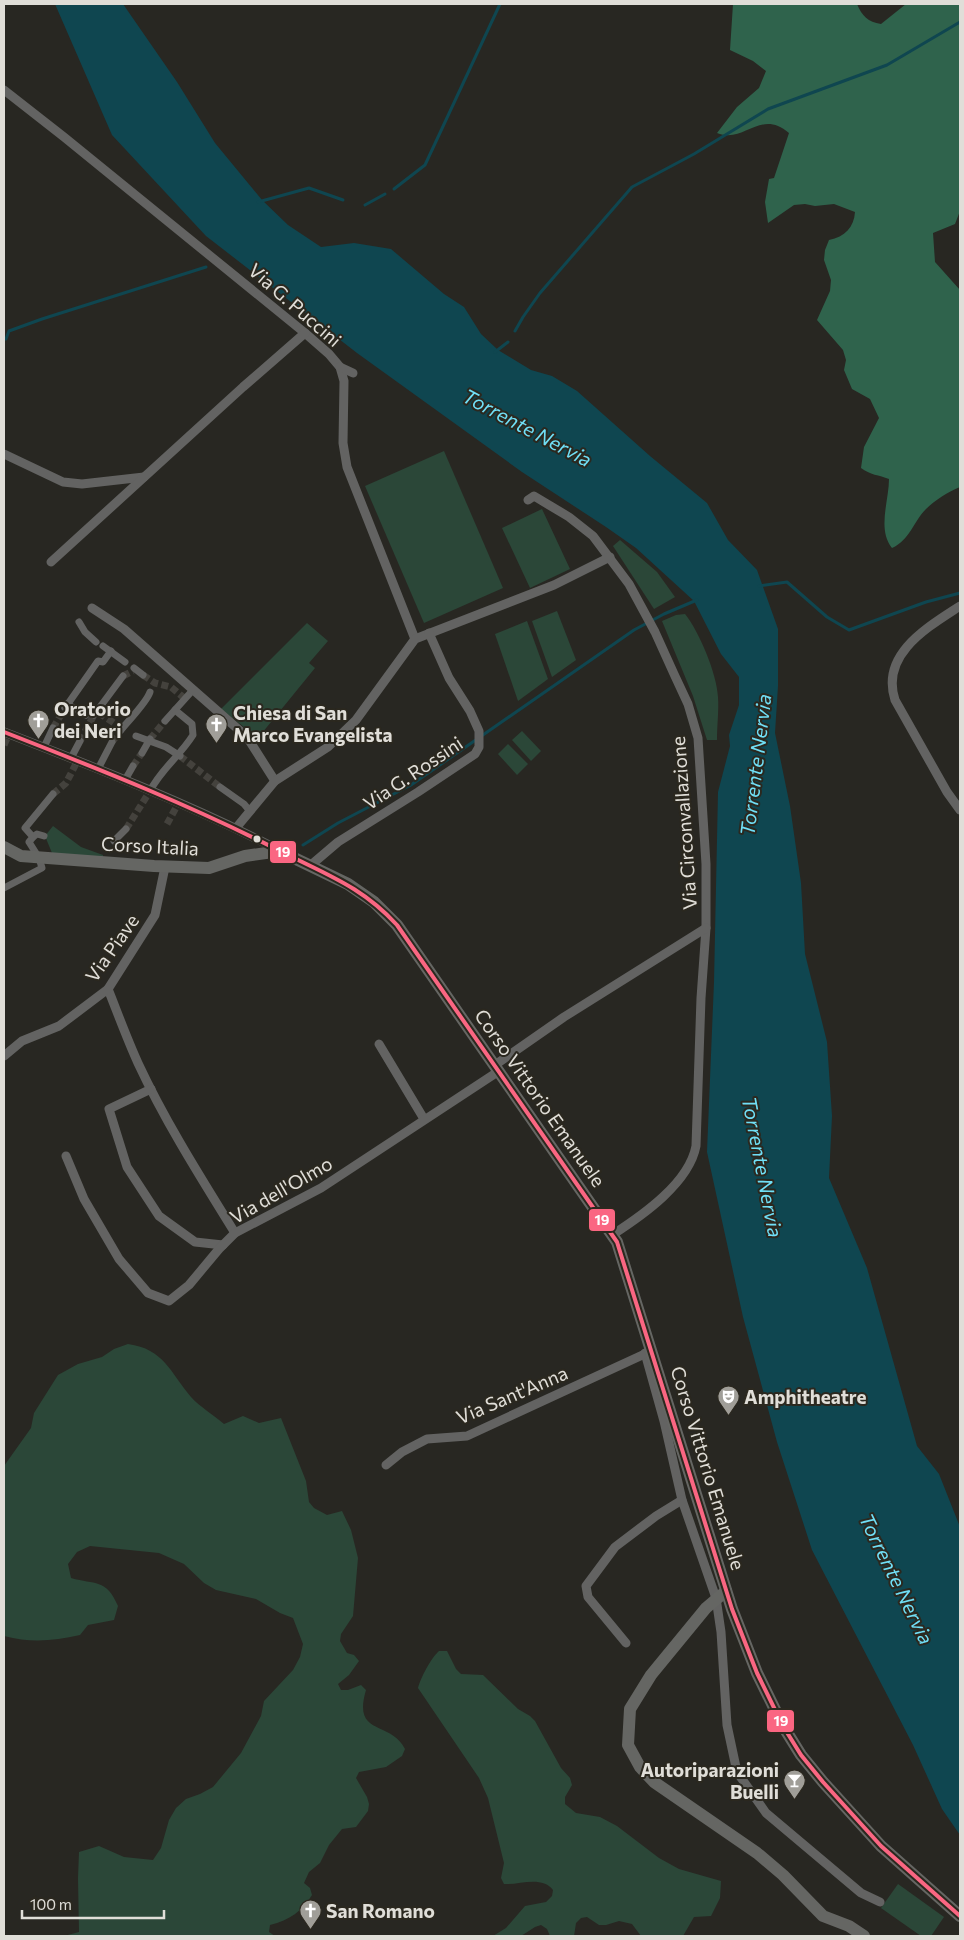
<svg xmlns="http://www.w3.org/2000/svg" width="964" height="1940" viewBox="0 0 964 1940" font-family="Commissioner,sans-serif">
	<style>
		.green { fill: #2b4738 }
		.forest { fill: #2f634c }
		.water { fill: #0f4650 }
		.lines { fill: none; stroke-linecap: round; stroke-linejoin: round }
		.stream { stroke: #0f4650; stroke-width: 3 }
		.pedestrian-tunnel { stroke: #44423d; stroke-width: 7; stroke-dasharray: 7 3.5; stroke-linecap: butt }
		.pedestrian { stroke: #636362; stroke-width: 7 }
		.minor { stroke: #636362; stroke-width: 9 }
		.secondary { stroke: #656663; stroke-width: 12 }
		.bus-1-casing { stroke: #2b281f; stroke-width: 8 }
		.bus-1 { stroke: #fa6682; stroke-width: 4 }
		.bus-dot { fill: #e0ded8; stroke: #2b281f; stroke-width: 2 }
		.labels { text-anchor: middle; stroke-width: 4; stroke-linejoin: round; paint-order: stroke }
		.street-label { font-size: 19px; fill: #e0ded8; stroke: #2b281f }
		.poi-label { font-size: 19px; font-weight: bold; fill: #e0ded8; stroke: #2b281f; text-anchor: start }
		.water-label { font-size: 20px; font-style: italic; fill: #70dff6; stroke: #2b281f }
		.line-badge { stroke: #2b281f; stroke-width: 2 }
		.badge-label { font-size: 14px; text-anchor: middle; font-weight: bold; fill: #fff }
	</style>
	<rect width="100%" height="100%" fill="#282722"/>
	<!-- green -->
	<g class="green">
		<path d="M444,451L503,588L424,623L365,486Z"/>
		<path d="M542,509L570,569L530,588L502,528Z"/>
		<path d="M620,540L657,572L675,597L654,609L613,546Z"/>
		<path d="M557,611L576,660L552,677L532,621Z"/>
		<path d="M685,614C699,631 717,674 718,697C719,711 717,725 717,740H707L693,696L662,621L676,615Z"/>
		<path d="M527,621L548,679L518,701L495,634Z"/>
		<path d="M307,623L328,641L309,663L315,668L258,738L221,709Z"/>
		<path d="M522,731L541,751L531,761L512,740Z"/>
		<path d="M508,744L528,764L517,775L498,754Z"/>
		<path d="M53,826L81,847L103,855V858L52,853L45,836Z"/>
		<path d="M128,1344C164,1349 170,1372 191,1397C200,1407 214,1415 224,1424L243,1416L259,1423L281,1418L306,1481L309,1502L314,1508L327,1515L342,1511L351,1530L358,1558L353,1616L341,1634L340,1641L347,1653L354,1655L359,1661L349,1675L338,1684L341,1690H348L361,1685L366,1690C352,1737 391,1720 405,1749L402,1756L386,1767L359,1772L356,1778L367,1797L369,1804L368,1811L356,1827L342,1829L329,1845L320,1863L309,1872L304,1883L310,1888L312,1895C302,1911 290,1920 270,1925L269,1932L275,1936H64L79,1932L78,1878L79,1852L99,1846L124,1857L153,1860L161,1848L169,1820L176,1808L186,1799L200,1794L213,1787L241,1753L261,1716L264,1701L293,1670L300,1657L303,1644L293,1618L280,1613L256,1599L216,1590L204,1583L184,1564L159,1553L90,1546L77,1552L68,1564L71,1578C95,1585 106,1578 118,1606L114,1620L88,1625L80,1635C53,1641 31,1643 4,1636V1466L31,1428L34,1413L58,1375L78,1364L102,1357L114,1349Z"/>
		<path d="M439,1651H447L456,1669L461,1674L483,1675L518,1709L530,1716L535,1721L561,1768L570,1778L572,1785L565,1797V1804L576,1813L600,1817L617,1826L659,1858L679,1869L721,1881L720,1898L711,1916L694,1917L683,1936H641L632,1924L619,1921L606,1925H599L587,1917L581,1918L576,1923L574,1936H550L547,1929L541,1925L535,1927L521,1936H493L506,1928L525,1906L546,1902L552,1896L553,1890C542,1875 519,1885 504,1884L501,1878L504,1863L488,1798L479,1778L418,1688C421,1677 431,1658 439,1651Z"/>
		<path d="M898,1884L944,1917L931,1936H921L881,1908Z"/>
	</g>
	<!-- forest -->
	<path class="forest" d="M733,4H857C862,16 868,22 881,24L906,4H960V211L955,224L933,233L935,262L960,290V487C948,492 935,500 926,509C913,522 910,540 892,548C877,529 889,501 889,479C879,475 870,475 861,468L864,447L879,418L870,399L852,389L844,370L846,360L843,350L817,320L830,291L831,280L824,260L825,250L829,240C845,237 854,227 855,212L834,204L815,206L805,204L794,205L768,223L765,202L769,179L774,178L789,133C760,108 745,144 717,133L737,107L759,88L766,71L753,61L730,50Z"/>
	<!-- water -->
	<path class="water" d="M55,4H123L177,82L215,143L262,200L288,225L321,247L354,243L391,249L444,294L464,307L481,334L498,350L531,370L552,376L577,391L650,456L707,503L728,540L757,570L778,629V686L775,733L790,806L801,883L805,954L827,1042L832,1116L829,1178L867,1268L917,1446L939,1474L960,1527V1835L942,1809L913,1745L812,1550L777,1442L743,1317L707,1152L714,982L718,792L730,746L729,735L739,705V677L721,654L694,601L636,548L606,527L522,472L357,353L206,236L112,135Z"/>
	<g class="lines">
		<!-- stream -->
		<g class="stream">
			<path d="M394,189L425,165L500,4"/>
			<path d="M258,202L309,188L343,200"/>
			<path d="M365,205L385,194"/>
			<path d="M515,331L523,317L540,293L632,187L694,154L768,109L887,65L960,22"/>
			<path d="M4,339H6L9,331L42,319L206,267"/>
			<path d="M495,352L508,342"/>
			<path d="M759,586L787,582L827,617L849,630L926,602L960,593"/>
			<path d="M303,845L338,823L411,785L634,630L664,614L697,600"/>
		</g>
		<!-- pedestrian-tunnel -->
		<g class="pedestrian-tunnel">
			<path d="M143,675L155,683L171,687L183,697"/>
			<path d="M123,676L133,671"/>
			<path d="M99,713L120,727"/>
			<path d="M53,728L65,708"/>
			<path d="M150,739L165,721"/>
			<path d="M80,741L94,715"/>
			<path d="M112,742L121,730"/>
			<path d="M4,745L8,736"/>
			<path d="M180,756L220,787"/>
			<path d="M133,766L142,753"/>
			<path d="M53,794L66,783L78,760"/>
			<path d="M167,824L178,804"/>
			<path d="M126,829L150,791"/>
		</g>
		<!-- pedestrian -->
		<g class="pedestrian">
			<path d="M79,622L85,632L96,642"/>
			<path d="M103,646L125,662"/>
			<path d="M134,668L143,675"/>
			<path d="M67,704L86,715"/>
			<path d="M65,708L98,661L103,662L111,651"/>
			<path d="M94,715L123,676"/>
			<path d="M165,721L192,691"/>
			<path d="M121,730C129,720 147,702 150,692"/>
			<path d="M136,736L166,747L180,756"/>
			<path d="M44,747L53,728"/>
			<path d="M142,753L150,739"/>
			<path d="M71,758L80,741"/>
			<path d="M98,769L112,742"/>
			<path d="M125,780L133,766"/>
			<path d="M220,787L244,804L249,810"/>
			<path d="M150,791C161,769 180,756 193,735L192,724L175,710"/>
			<path d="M33,837L37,834L44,836"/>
			<path d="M114,841L126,829"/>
			<path d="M4,888L42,868L39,858L29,842L33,837L25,828L53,794"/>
		</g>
		<!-- minor -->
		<g class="minor">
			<path d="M4,90L64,137L305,333L329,354L340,367L344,381L343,443L347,467L415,639"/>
			<path d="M340,367L353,373"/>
			<path d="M4,454L63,482L82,484L144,477"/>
			<path d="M528,500L534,496L569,517L593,536L629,584L655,632L674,674L688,704L698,738L706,864V928L701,998L696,1146C689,1183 643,1215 612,1235"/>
			<path d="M51,562L243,387L305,333"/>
			<path d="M960,606C928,627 880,654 895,700L947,792L960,810"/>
			<path d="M92,608L124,629L247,737L275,781"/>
			<path d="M4,732C97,768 192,805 281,851"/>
			<path d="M236,828L275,781L328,747L356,720L415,639L554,585L610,557"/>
			<path d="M311,865L338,842L418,792L475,754L479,747V731L470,711L449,678L429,633"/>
			<path d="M108,989C118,1014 127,1039 138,1063C166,1123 201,1178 235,1233"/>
			<path d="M379,1044L424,1119"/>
			<path d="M4,1056L22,1041L59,1026L108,989L155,915L165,867"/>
			<path d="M495,1065L564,1017L706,928"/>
			<path d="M151,1089L109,1109L127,1167L159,1216L195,1242L223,1245"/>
			<path d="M66,1156L84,1199L119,1259L148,1293L169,1301L189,1285L219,1249L235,1233L321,1188L499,1071"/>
			<path d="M645,1353L664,1421L682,1500L716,1598L721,1632L727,1725L737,1772L766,1813L861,1893L880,1902"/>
			<path d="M386,1465L402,1452L427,1439L467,1436L649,1352"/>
			<path d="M626,1643L588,1597L586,1586L615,1547L656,1516L682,1500"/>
		</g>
		<!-- secondary -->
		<g class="secondary">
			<path d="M4,847L21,856L154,866L209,868L245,856L273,852L294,858L348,884L374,902L397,925L617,1242L732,1609L757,1673L783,1726L801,1755L823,1782L881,1846L960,1916"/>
			<path d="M726,1591L706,1608L651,1675L630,1709L628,1745L640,1767L654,1782L757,1853L783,1875L823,1916L849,1926L864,1936"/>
		</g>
		<defs>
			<path id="bus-1" d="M4,732C99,769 195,807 286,854C330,876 363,888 397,925L617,1242L732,1609L757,1673L783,1726L801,1755L823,1782L881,1846L960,1916"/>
		</defs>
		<!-- bus-1 casing -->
		<use href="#bus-1" class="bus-1-casing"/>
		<!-- bus-1 -->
		<use href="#bus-1" class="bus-1"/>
	</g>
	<!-- icons -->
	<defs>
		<symbol id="church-pin" viewBox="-11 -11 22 30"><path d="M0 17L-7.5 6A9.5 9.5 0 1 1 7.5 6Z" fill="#a09e98" stroke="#2b281f"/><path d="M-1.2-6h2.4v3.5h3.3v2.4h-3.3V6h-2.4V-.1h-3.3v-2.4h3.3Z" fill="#fff"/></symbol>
		<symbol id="theatre-pin" viewBox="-11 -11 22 30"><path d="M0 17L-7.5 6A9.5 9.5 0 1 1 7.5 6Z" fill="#a09e98" stroke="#2b281f"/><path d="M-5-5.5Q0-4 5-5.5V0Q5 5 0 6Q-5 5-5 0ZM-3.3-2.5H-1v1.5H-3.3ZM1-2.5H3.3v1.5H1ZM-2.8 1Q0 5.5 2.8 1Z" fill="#fff"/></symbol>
		<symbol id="bar-pin" viewBox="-11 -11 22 30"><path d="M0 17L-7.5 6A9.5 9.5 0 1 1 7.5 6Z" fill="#a09e98" stroke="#2b281f"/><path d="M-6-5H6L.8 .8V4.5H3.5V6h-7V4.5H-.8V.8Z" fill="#fff"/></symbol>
	</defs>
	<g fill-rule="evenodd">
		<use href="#church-pin" x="26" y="708" width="25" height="34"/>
		<use href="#church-pin" x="204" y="712" width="25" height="34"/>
		<use href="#theatre-pin" x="716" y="1384" width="25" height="34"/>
		<use href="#bar-pin" x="782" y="1768" width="25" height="34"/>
		<use href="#church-pin" x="298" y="1898" width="25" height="34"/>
	</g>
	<!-- markers -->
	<circle class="bus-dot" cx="257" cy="839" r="4.5"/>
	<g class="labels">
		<!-- street labels -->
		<g class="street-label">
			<text transform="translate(295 305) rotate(41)" y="7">Via G. Puccini</text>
			<text transform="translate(413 773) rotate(-34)" y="7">Via G. Rossini</text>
			<text transform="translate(684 823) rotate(-94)" y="7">Via Circonvallazione</text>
			<text transform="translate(150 846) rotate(3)" y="7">Corso Italia</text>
			<text transform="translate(112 948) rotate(-55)" y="7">Via Piave</text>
			<text transform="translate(540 1098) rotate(55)" y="7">Corso Vittorio Emanuele</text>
			<text transform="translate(281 1190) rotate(-30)" y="7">Via dell'Olmo</text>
			<text transform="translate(512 1395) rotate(-23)" y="7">Via Sant'Anna</text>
			<text transform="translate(708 1468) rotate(73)" y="7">Corso Vittorio Emanuele</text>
		</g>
		<!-- poi labels -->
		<g class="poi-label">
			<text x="54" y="716">Oratorio<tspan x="54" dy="22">dei Neri</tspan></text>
			<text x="233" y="720">Chiesa di San<tspan x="233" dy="22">Marco Evangelista</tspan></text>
			<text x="744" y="1404">Amphitheatre</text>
			<text x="779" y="1777" text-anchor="end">Autoriparazioni<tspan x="779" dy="22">Buelli</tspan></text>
			<text x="326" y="1918">San Romano</text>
		</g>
		<!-- water labels -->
		<g class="water-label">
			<text transform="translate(527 428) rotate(28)" y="7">Torrente Nervia</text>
			<text transform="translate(756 765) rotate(-83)" y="7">Torrente Nervia</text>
			<text transform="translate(762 1167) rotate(79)" y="7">Torrente Nervia</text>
			<text transform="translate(896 1579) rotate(64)" y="7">Torrente Nervia</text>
		</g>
	</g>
	<g class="line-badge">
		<rect x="269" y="840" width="28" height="24" rx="5" fill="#fa6682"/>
		<rect x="588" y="1208" width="28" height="24" rx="5" fill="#fa6682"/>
		<rect x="766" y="1709" width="29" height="24" rx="5" fill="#fa6682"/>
	</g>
	<g class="badge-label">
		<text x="283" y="857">19</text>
		<text x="602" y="1225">19</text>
		<text x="781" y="1726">19</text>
	</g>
	<!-- border -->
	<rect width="964" height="1940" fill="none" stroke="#e0ded8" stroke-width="10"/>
	<!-- scale -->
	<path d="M22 1910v8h142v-8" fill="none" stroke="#e0ded8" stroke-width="2.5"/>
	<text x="30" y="1910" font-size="15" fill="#e0ded8" stroke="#2b281f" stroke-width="4" paint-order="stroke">100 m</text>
</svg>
